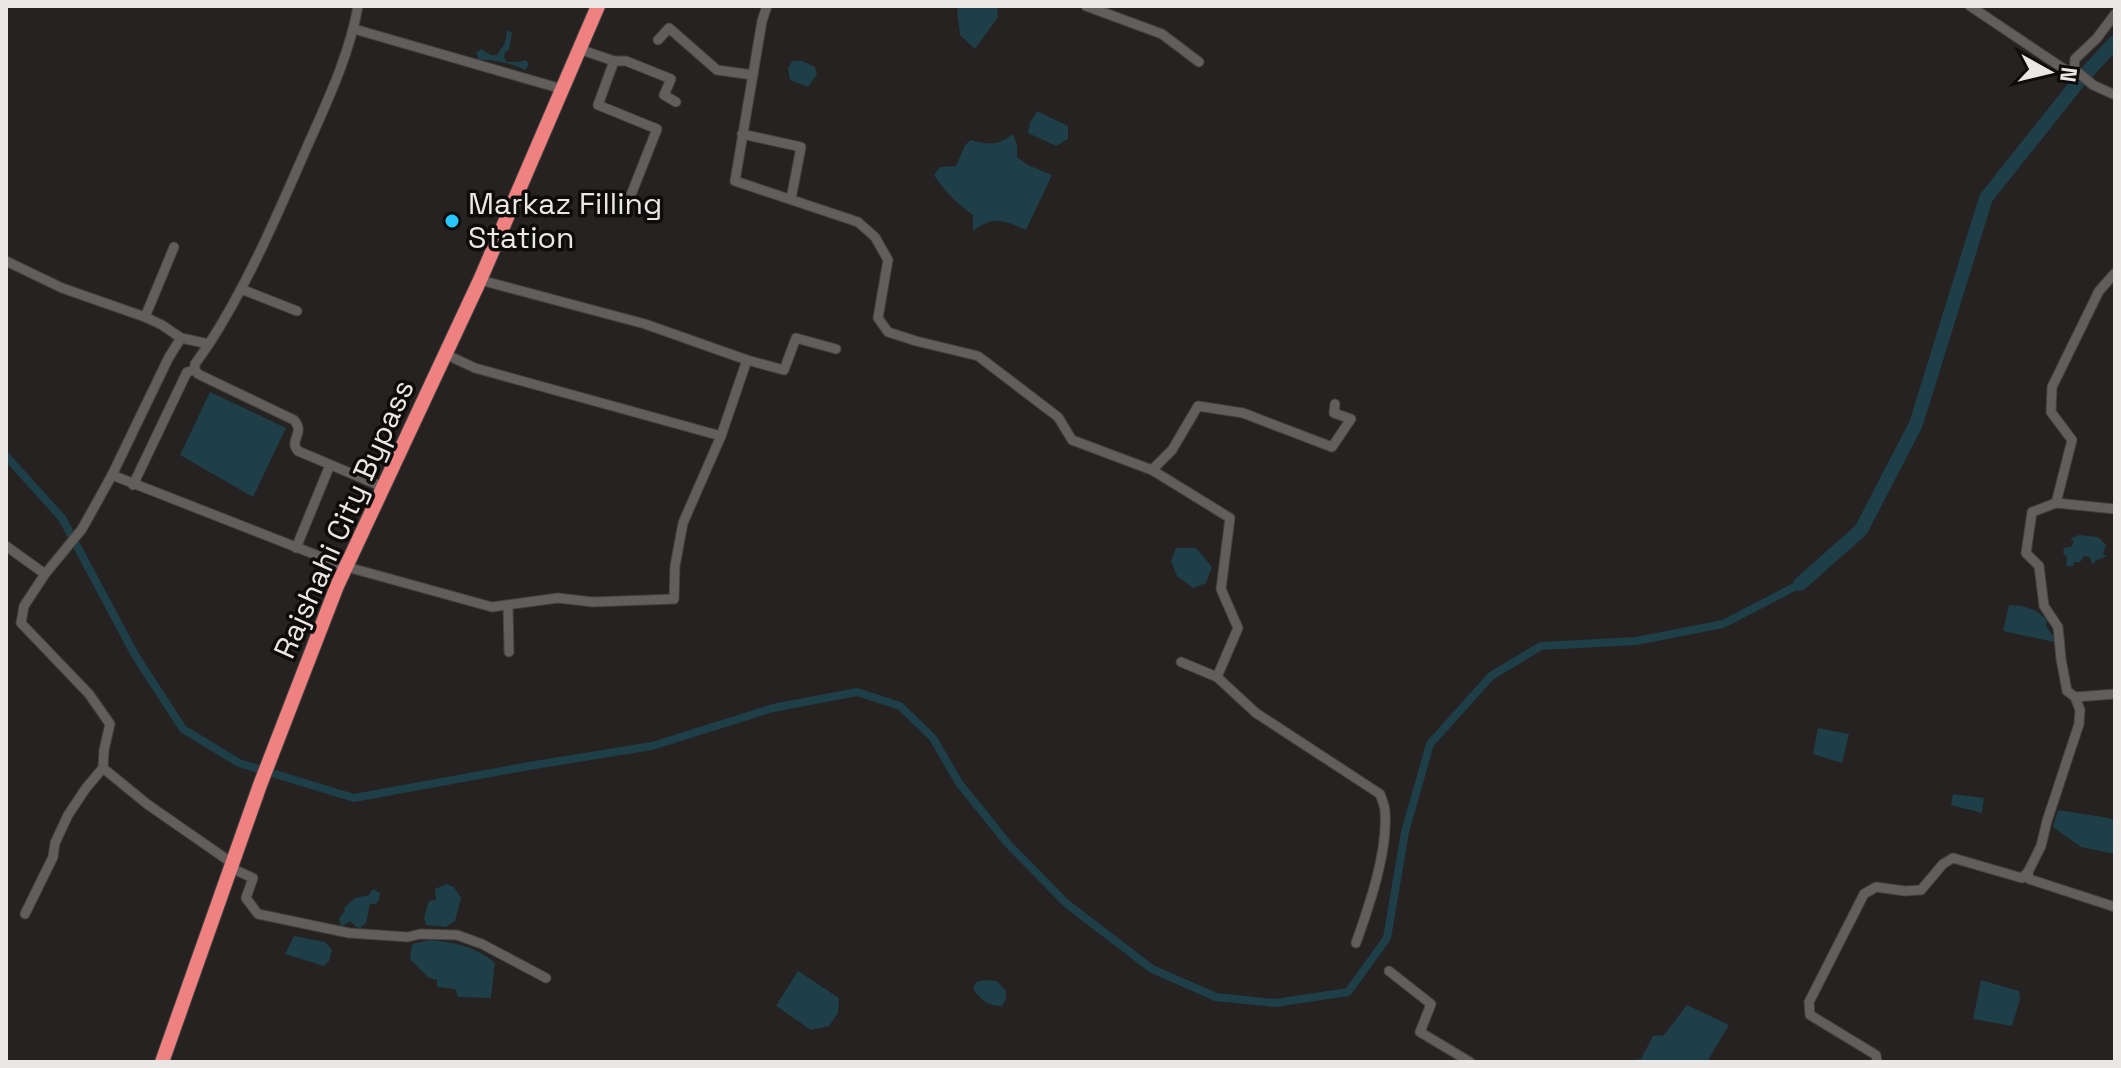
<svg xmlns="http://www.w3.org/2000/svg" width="2121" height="1068" viewBox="0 0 2121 1068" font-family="'Space Grotesk',sans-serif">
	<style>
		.water { fill: #1e3e48 }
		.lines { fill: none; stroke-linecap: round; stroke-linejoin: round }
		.canal { stroke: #1e3e48; stroke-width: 8 }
		.river { stroke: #1e3e48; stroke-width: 14 }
		.minor-casing { stroke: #43413f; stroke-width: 11 }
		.highway-casing { stroke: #43413f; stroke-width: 16 }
		.minor { stroke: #615e5c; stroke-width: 9 }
		.highway { stroke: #ef8280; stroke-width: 14 }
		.poi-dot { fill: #28c8ff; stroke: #0d0c0b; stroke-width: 3 }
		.labels { text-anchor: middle; stroke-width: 7; stroke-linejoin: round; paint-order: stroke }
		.poi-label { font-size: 30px; fill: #eae8e7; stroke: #0d0c0b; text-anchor: start }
		.street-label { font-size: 30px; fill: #eae8e7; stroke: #0d0c0b }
	</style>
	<rect width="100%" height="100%" fill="#252221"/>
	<!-- water -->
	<g class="water">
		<path d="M959,6H997L998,17L975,49L960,35L957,10Z"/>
		<path d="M507,30L512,33L509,50L505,52L504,57L507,62H517L526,60L529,65L525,70C515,64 491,59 479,60L476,53L481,49L491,55H497L505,43Z"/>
		<path d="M792,61H802L815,67L817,74L808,87L790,80L788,68Z"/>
		<path d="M1037,111L1068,126V139L1056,146L1028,133L1030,123Z"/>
		<path d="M1013,134L1017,145V157L1028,165L1052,175L1026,230C1005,221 993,215 973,231V215C957,204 945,192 934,175L940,167L956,166L965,145L971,140C990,145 997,146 1013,134Z"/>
		<path d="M210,392L286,428L253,497L180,455Z"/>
		<path d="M2079,535L2098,537L2106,545L2103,554L2107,556L2095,561L2093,565L2089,557L2084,556L2080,562H2074L2073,566H2066L2067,557L2063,553L2064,548L2071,547L2074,541L2070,539Z"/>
		<path d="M1176,548H1196L1212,567L1206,583L1193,588L1177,576L1171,561Z"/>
		<path d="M2009,605C2026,606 2035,608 2047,620L2046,626L2055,639L2054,642L2003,631Z"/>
		<path d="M1818,728L1849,734L1842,763L1813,754Z"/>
		<path d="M1953,794L1984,798L1982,813L1951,805Z"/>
		<path d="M2058,810L2109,818L2115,821V854L2081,847L2053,827Z"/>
		<path d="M447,884L454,887L461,898L455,921L446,927L426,925L424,918L429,901L436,900L435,889Z"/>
		<path d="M373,889L380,893L379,900L376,904H370L366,923L359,929L350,921L341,927L339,918L345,911L344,908L355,898L369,895Z"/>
		<path d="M294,936L325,942L332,950L329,961L324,966L285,954Z"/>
		<path d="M431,940C455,943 476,946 495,963L491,998L458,997L455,989L437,987V980L429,978L410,959L412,944Z"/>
		<path d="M798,971L839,998L838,1013L829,1026L811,1030L776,1006Z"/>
		<path d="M986,980L997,981L1006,991V999L1002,1006C988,1006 981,1000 973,989L976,982Z"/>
		<path d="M1981,980L2019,991L2020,999L2012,1026L1973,1019Z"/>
		<path d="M1687,1005L1729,1025L1707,1062H1622L1641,1059L1653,1036L1664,1035Z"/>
	</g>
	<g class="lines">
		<!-- canal -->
		<path class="canal" d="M6,456L62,518L135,655L183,729L239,763L354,798L529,766L652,746L773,708L857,692L900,706L933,738L959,783L1009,845L1067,904L1152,969L1216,997L1275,1003L1348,992L1387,938L1405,832L1430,744L1491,676L1541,646L1636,641L1723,624L1800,584"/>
		<!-- river -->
		<path class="river" d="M1800,584L1861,530L1916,424L1986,198L2079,81L2115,42"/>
		<defs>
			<g id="minor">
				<path d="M767,6L762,21L735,181L858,222L875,237L888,260L878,318L888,332L916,341L978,356L1058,417L1072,440L1152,470L1230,518L1221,589L1238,628L1217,677L1256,713L1380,794C1382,800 1385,806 1385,812C1388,852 1369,906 1356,943"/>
				<path d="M1086,6L1162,34L1199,62"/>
				<path d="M1970,6L2061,67L2068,71L2074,69L2093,85L2115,95"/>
				<path d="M354,29L562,89"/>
				<path d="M658,40L669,28L717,70L753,75"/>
				<path d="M579,49L614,61L598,105L657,129L629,200"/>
				<path d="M614,61H626L671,79L664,95L676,102"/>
				<path d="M2074,69L2075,59L2097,38L2115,14"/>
				<path d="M742,134L801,147L791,199"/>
				<path d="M6,261L62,288L145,317L162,325L181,338L209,344C247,285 275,220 303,156C324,108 349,58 358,6"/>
				<path d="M2115,273L2099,291L2052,387L2051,412L2072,440L2056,503L2032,512L2026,553L2039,566L2044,606L2058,627L2061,659L2067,691L2075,697L2080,710L2079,724L2047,821L2041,846L2028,872L2029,879L2115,907"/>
				<path d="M480,280L645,324L747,360L784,370L796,338L836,349"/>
				<path d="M241,289L297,311"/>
				<path d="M145,317L174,247"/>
				<path d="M181,338L169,357L112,475L347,567L492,607L558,598L593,602L674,599L675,566L683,523L721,436L475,368L445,354"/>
				<path d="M195,370L198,374L294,420C306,434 288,439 298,451L383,487"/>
				<path d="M721,436L747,360"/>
				<path d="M1152,470L1172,450L1198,406L1243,413L1332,447L1351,419L1334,413L1335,404"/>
				<path d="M133,485L187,372L195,370V364L209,344"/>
				<path d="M2056,503L2115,509"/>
				<path d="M6,546L45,574L24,606L21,623L89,694L110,724L104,750L103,768L147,804L232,863"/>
				<path d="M296,548L330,465"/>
				<path d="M45,574L82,529L112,475"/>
				<path d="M508,605L509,652"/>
				<path d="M1181,662L1217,677"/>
				<path d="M2075,697L2115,694"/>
				<path d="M231,868L253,878L246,898L258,914L349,933L408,937L420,934L457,935L482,944L546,978"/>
				<path d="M25,914L53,857L55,843L68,815L86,788L103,768"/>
				<path d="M1389,971L1431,1004L1420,1032L1470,1062"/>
				<path d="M1877,1062L1876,1055L1810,1015L1809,1002L1864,894L1876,887L1905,891L1921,890L1943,864L1953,858L2022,878L2028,872"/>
			</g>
			<path id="highway" d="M162,1062L260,785L337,586L480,280L598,6"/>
		</defs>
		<!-- minor casing -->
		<use href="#minor" class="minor-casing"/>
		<!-- highway casing -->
		<use href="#highway" class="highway-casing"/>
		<!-- minor -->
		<use href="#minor" class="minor"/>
		<!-- highway -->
		<use href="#highway" class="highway"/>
	</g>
	<!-- markers -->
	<circle class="poi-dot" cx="452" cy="221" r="8"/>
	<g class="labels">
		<!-- poi labels -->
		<g class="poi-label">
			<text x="468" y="214">Markaz Filling<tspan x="468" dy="34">Station</tspan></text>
		</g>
		<!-- street labels -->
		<g class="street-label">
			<text transform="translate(344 519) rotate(-66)" y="10">Rajshahi City Bypass</text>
		</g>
	</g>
	<!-- border -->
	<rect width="2121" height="1068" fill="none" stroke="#eae8e7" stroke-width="16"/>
	<!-- north arrow -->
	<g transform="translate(2049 72) rotate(98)" stroke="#0d0c0b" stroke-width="6" paint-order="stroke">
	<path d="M0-6L14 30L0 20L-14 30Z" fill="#eae8e7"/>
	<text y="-12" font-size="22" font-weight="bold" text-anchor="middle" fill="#eae8e7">N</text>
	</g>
</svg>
